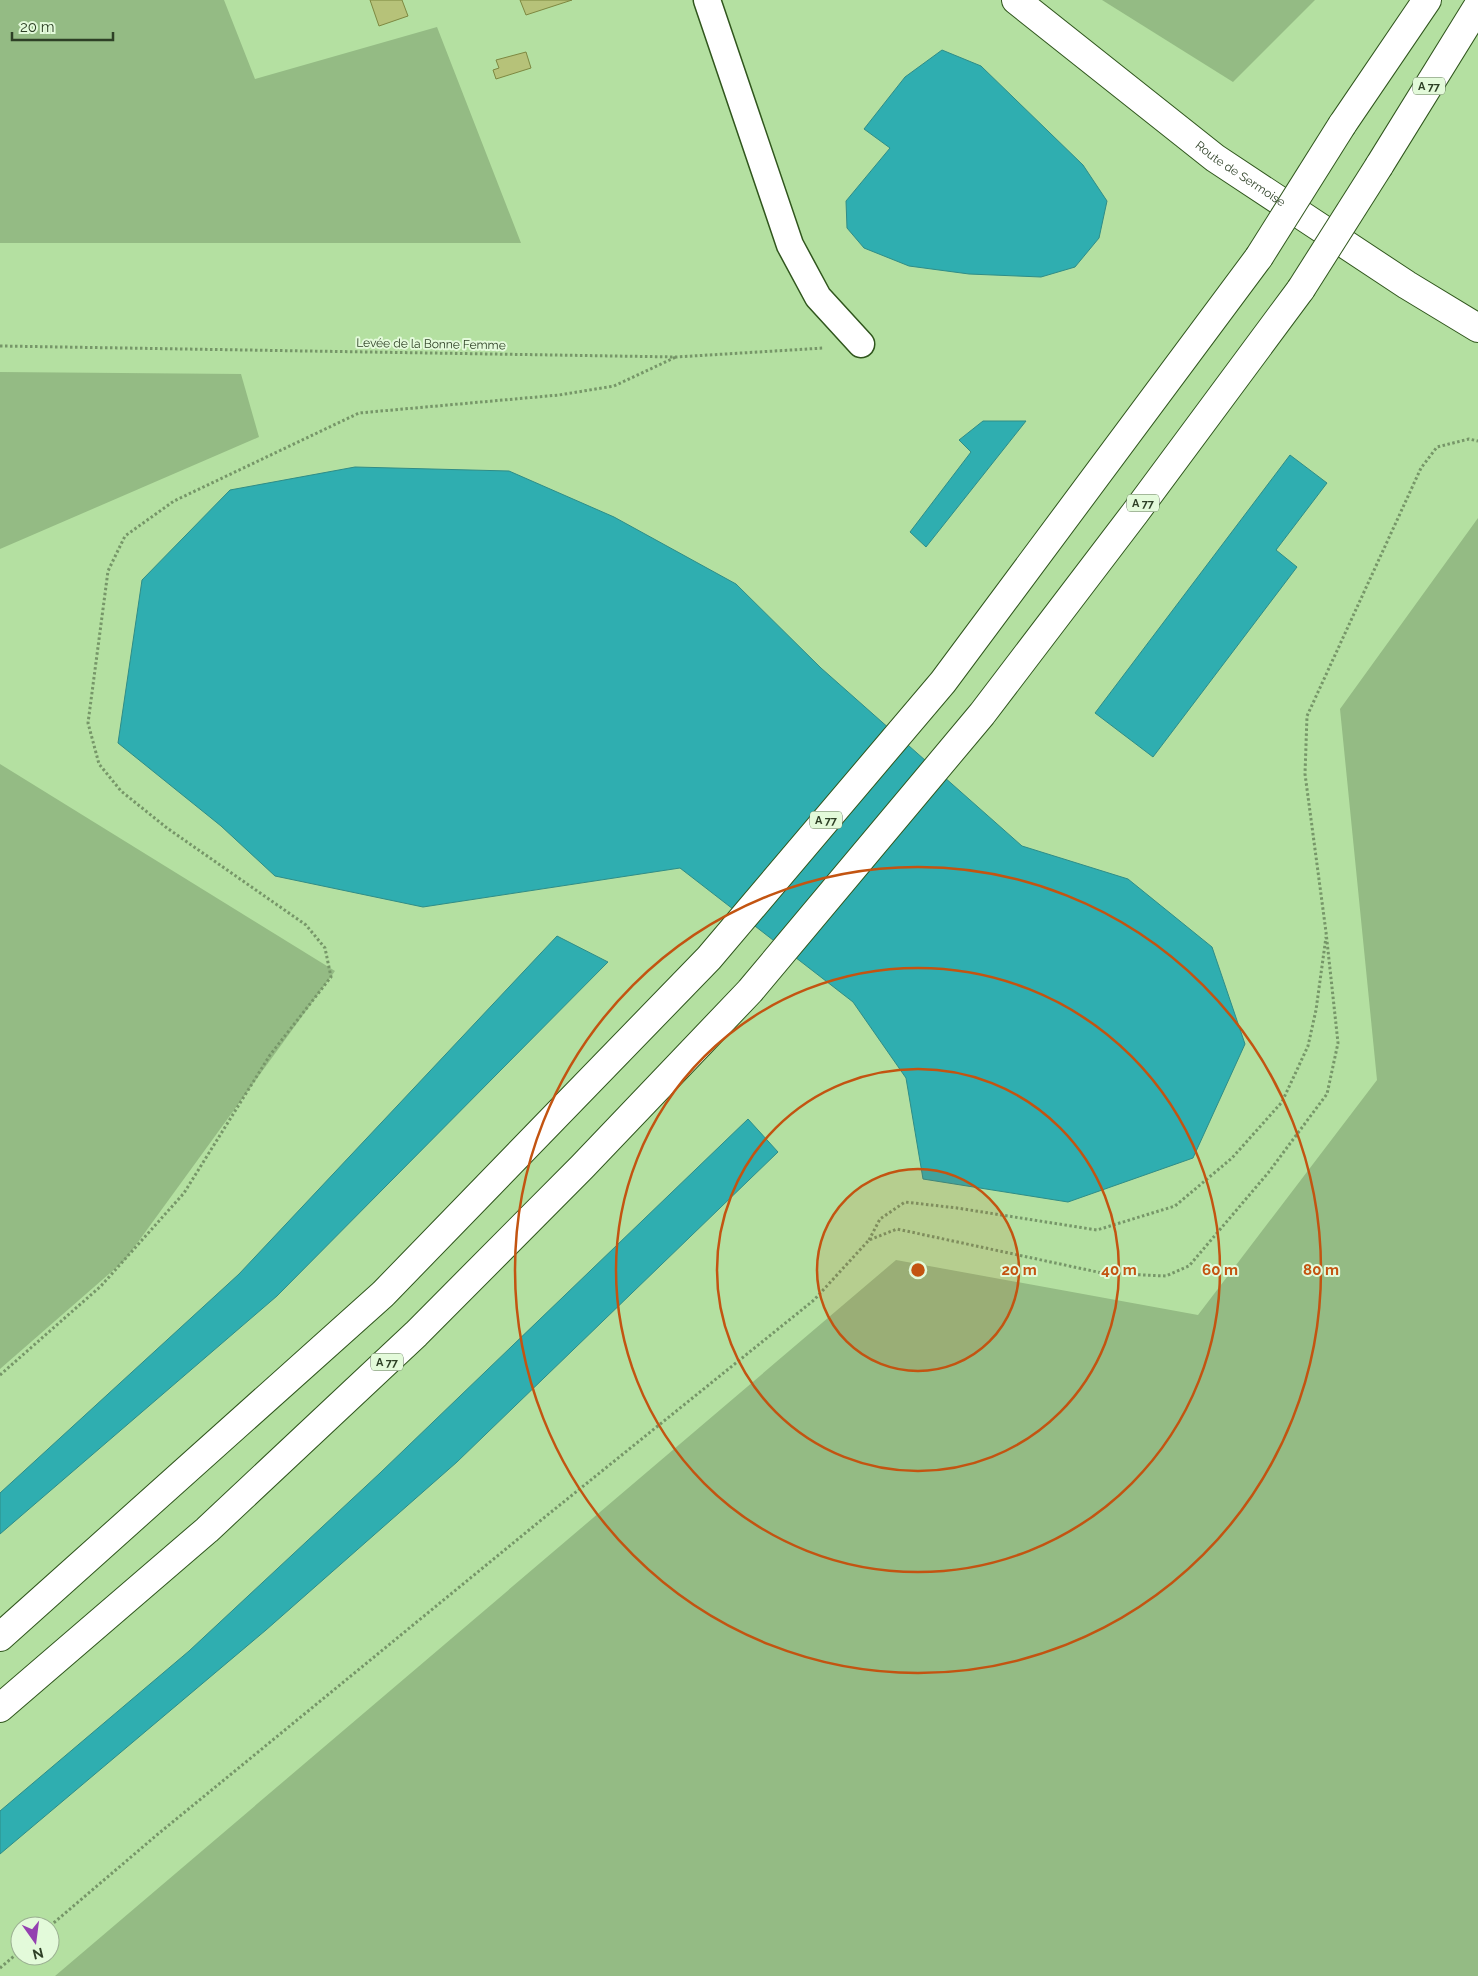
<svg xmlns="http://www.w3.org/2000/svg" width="1478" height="1976" viewBox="0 0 1478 1976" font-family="Raleway,sans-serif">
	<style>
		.green { fill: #94bb84 }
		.water { fill: #2faeb0; stroke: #2f8d87 }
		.building { fill: #b6c279; stroke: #7d8841 }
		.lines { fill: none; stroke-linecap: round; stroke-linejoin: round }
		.street-casing { stroke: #30561d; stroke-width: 29 }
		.secondary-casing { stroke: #30561d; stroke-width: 30 }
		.highway-casing { stroke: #30561d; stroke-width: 30 }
		.path { stroke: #769668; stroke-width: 3; stroke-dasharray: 2.5 2.5; stroke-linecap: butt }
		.street { stroke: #fff; stroke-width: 26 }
		.secondary { stroke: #fff; stroke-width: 28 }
		.highway { stroke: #fff; stroke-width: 28 }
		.highway-bridge-casing { stroke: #30561d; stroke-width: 30; stroke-linecap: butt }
		.highway-bridge { stroke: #fff; stroke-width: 28 }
		.ring { fill: none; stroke: #c35411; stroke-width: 2.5 }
		.labels { text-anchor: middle; stroke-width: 4; stroke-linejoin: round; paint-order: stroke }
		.shield { fill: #e3fada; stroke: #64785c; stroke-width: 1 }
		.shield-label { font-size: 11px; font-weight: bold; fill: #2e4026 }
		.street-label { font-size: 12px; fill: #2e4026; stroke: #e3fada }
		.centre { fill: #c35411; stroke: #e3fada; stroke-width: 2.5 }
		.ring-label { font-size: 15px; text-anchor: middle; font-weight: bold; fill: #c35411; stroke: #e3fada; stroke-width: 4; stroke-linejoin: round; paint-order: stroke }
	</style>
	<rect width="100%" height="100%" fill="#b4e0a1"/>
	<!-- green -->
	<g class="green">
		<path d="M0,0H224L255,79L437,27L521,243H0Z"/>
		<path d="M1102,0H1315L1233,82Z"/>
		<path d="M0,372L241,374L259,437L0,549Z"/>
		<path d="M1478,518V1976H55L896,1260L1198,1315L1377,1080L1340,709Z"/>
		<path d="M0,764L335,971L125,1260L0,1369Z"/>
	</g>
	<!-- water -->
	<g class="water">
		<path d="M942,50L981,66L1083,165L1107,201L1099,238L1075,267L1041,277L969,274L909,266L864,248L847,228L846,201L890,148L864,129L905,77Z"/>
		<path d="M983,421H1026L926,547L910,532L971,452L959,440Z"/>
		<path d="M1290,455L1327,483L1276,550L1297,567L1153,757L1095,713Z"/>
		<path d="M355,467L509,471L614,517L736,584L821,668L1022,846L1128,879L1212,947L1245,1044L1193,1158L1068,1202L923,1179L906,1078L853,1002L680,868L423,907L275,876L221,826L118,743L142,580L230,490Z"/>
		<path d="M557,936L608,962L277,1296L0,1534V1493L239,1274Z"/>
		<path d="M748,1119L778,1152L457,1462L266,1630L0,1854V1811L189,1651L380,1473Z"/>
	</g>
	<!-- building -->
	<g class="building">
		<path d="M370,0H402L408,16L379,26Z"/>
		<path d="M520,0H572L526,15Z"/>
		<path d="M526,52L531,68L496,79L493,70L499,68L496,60Z"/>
	</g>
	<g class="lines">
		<defs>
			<path id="street" d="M707,0L790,245L818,297L861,344"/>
			<g id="secondary">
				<path id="s1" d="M1016,0L1215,158L1407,285L1478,328"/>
			</g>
			<g id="highway">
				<path d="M1342,125L1427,0"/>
				<path d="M1379,166L1478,6"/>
				<path d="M0,1637L383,1294L709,958L943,682L1259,257"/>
				<path d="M0,1708L207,1530L416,1334L582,1167L750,991L982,714L1135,513L1301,289"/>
			</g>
		</defs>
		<!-- street casing -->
		<use href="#street" class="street-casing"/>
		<!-- secondary casing -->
		<use href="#secondary" class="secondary-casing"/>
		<!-- highway casing -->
		<use href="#highway" class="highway-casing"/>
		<!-- path -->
		<g class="path">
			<path d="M0,346L676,357L824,348"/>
			<path d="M869,1240L880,1219L905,1202L957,1208L1097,1230L1175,1206L1232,1158L1282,1102L1308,1046L1316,1010L1326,937"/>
			<path d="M0,1375L101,1286L184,1193L270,1055L331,977L325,948L306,925L167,828L121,791L99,764L88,723L108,571L125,536L174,501L359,413L559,395L614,386L676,357"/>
			<path d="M50,1926L158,1834L540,1521L814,1300L869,1240L897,1229L1102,1273L1166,1276L1189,1266L1268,1173L1327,1094L1338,1043L1326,932L1305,774L1307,716L1421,468L1437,447L1469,439L1478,441"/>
			<path d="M0,1968L20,1951"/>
		</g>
		<!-- street -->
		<use href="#street" class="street"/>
		<!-- secondary -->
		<use href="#secondary" class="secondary"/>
		<!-- highway -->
		<use href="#highway" class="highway"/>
		<defs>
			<g id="highway-bridge">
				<path d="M1259,257L1342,125"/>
				<path d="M1301,289L1379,166"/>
			</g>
		</defs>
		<!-- highway-bridge casing -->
		<use href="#highway-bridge" class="highway-bridge-casing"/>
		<!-- highway-bridge -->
		<use href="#highway-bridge" class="highway-bridge"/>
	</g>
	<!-- distance rings -->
	<circle cx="918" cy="1270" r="101" fill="#c35411" fill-opacity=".12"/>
	<g class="ring">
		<circle cx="918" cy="1270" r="101"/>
		<circle cx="918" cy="1270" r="201"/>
		<circle cx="918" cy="1270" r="302"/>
		<circle cx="918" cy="1270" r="403"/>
	</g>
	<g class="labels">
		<!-- shield labels -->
		<g class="shield">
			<rect x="1413" y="77.5" width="32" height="17" rx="4"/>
			<rect x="1127" y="494.5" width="32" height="17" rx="4"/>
			<rect x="810" y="811.5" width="32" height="17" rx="4"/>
			<rect x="371" y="1353.5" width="32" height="17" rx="4"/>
		</g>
		<g class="shield-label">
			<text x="1429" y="90">A 77</text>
			<text x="1143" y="507">A 77</text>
			<text x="826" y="824">A 77</text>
			<text x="387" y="1366">A 77</text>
		</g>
		<!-- street labels -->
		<g class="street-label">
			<text dy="4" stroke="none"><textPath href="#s1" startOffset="284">Route de Sermoise</textPath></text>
			<text transform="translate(431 344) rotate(1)" y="4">Levée de la Bonne Femme</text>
		</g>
	</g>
	<circle cx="918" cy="1270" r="8" class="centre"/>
	<g class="ring-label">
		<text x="1019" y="1275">20 m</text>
		<text x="1119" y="1275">40 m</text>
		<text x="1220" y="1275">60 m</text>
		<text x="1321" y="1275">80 m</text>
	</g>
	<!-- north arrow -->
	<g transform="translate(35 1941) rotate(166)"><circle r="24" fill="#e3fada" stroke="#9bb092"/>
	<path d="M0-4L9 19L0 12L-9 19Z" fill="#9441b0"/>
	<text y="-8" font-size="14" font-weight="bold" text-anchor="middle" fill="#2e4026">N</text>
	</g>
	<!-- scale -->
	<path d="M12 32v8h101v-8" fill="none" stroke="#2e4026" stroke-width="2.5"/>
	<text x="20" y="32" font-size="15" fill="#2e4026" stroke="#e3fada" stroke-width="4" paint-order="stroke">20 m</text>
</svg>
